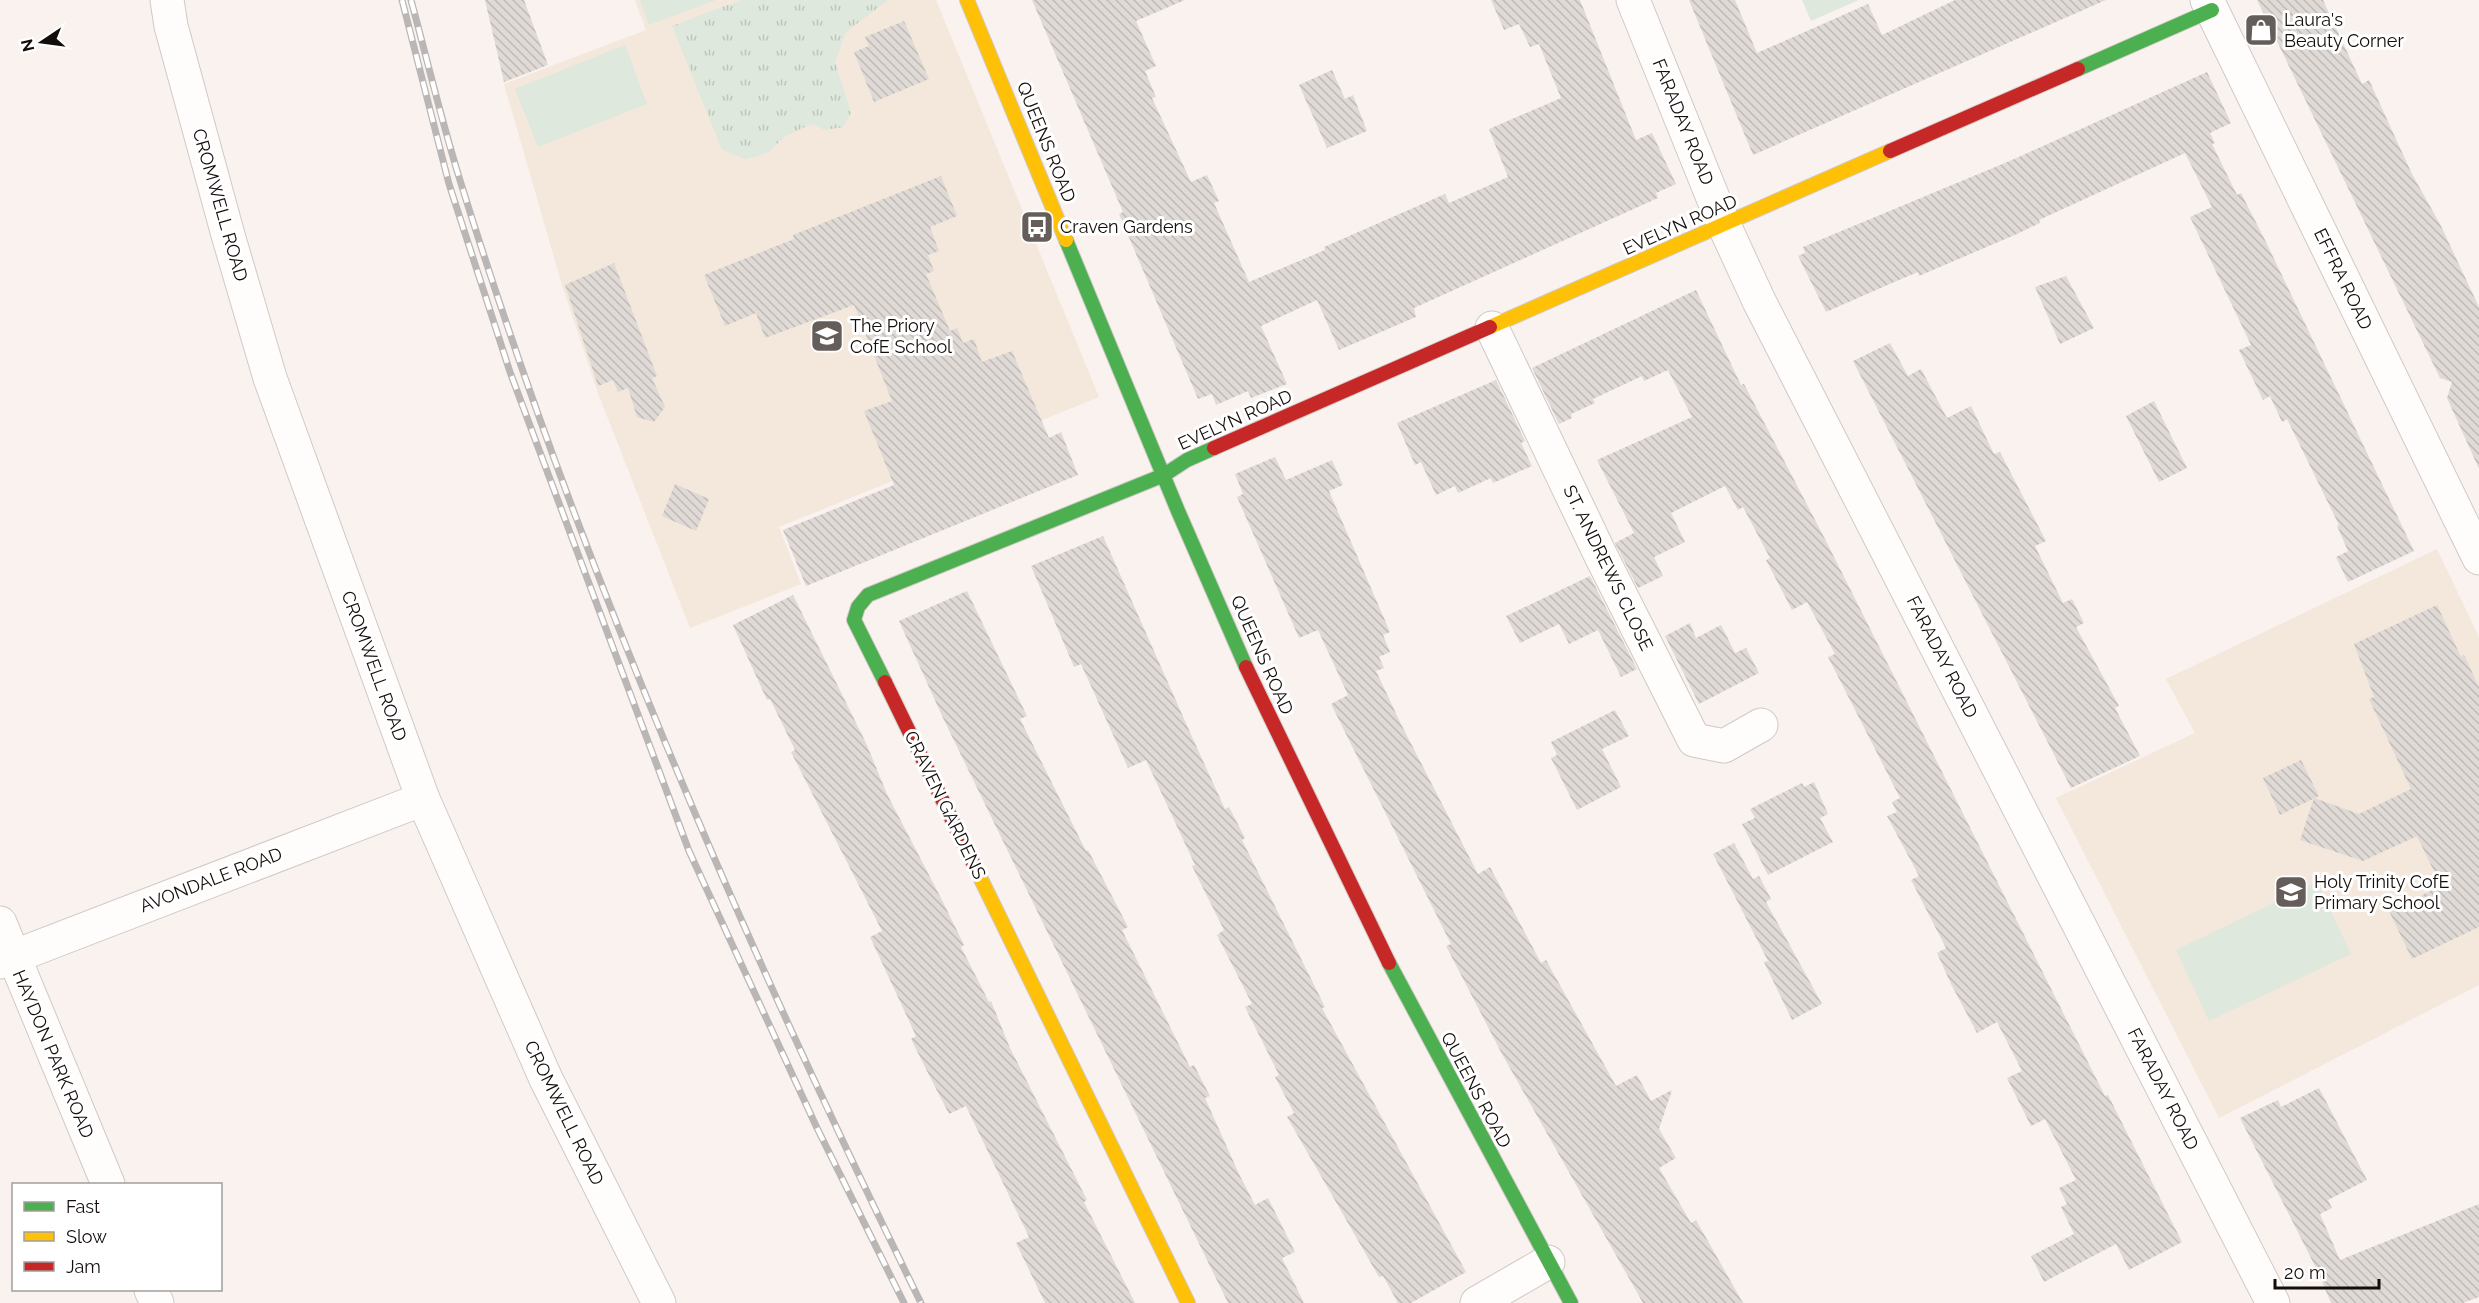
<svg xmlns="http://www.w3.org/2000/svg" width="2479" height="1303" viewBox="0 0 2479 1303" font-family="Raleway,sans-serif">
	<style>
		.education { fill: #f4e7dc }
		.grass { fill: url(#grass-tufts) }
		.garden { fill: #dee8dd }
		.building { fill: url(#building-back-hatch) }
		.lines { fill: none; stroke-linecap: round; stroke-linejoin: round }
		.street-casing { stroke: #d0c9c6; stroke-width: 35 }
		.fast-casing { stroke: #d0c9c6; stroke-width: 16 }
		.slow-casing { stroke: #d0c9c6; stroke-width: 16 }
		.jam-casing { stroke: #d0c9c6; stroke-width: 16 }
		.street { stroke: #fefdfc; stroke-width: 33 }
		.fast { stroke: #4caf50; stroke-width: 14 }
		.slow { stroke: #ffc107; stroke-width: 14 }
		.jam { stroke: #c62828; stroke-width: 14 }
		.rail-casing { stroke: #b9b6b5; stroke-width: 7 }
		.rail { stroke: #fff; stroke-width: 4.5; stroke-dasharray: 14; stroke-linecap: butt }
		.labels { text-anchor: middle; stroke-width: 6; stroke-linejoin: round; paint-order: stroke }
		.poi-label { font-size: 18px; fill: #130d0b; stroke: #fff; text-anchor: start }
		.street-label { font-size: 18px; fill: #130d0b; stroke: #fff }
	</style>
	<defs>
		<pattern id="grass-tufts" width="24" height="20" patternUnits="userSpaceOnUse" patternTransform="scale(1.5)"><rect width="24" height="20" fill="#dee8dd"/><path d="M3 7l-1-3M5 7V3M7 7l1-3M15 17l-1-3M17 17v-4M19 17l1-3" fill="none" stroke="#bec6bc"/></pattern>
		<pattern id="building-back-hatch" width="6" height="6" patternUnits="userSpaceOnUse" patternTransform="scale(1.5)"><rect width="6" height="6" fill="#e0dad6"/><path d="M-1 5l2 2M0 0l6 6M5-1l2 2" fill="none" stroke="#bfbab6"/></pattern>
	</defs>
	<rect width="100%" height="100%" fill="#faf2ee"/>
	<!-- education -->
	<g class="education">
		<path d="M635,0H936L1099,397L779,527L801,584L690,628L596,388L562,285L504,84L646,30Z"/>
		<path d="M2437,549L2479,637V985L2219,1118L2056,798L2195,733L2166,679Z"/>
	</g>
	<!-- grass -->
	<path class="grass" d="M741,0H888L846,32L835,62L851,113L843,127L825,130L811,124L785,136L769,152L758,156L745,159L722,150L672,26Z"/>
	<!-- garden -->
	<g class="garden">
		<path d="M640,0H716L649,25Z"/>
		<path d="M1802,0H1859L1811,21Z"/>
		<path d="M625,45L647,104L538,147L515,89Z"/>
		<path d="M2317,882L2351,954L2209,1021L2176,950Z"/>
	</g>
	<!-- building -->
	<g class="building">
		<path d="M485,0H524L548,65L504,82Z"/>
		<path d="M1032,0H1185L1136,21L1156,66L1145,71L1156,97L1152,98L1191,182L1207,175L1219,201L1214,203L1249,282L1325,250L1324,247L1445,194L1449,203L1508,177L1489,129L1561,98L1539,44L1530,47L1519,24L1504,30L1491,0H1580L1636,140L1652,133L1676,184L1656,193L1658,198L1414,308L1416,317L1339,350L1317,300L1261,326L1287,384L1251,398L1248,391L1216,405L1212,394L1198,399L1119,214L1123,212Z"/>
		<path d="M1689,0H1735L1757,53L1868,4L1882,35L1955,0H2106L1753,155Z"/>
		<path d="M2257,0H2323L2362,84L2369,80L2412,174L2440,224L2479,307V469L2447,398L2452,382L2440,378Z"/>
		<path d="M904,21L929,79L874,102L854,52L869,46L865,37Z"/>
		<path d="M1332,70L1345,99L1353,95L1367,131L1327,148L1299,85Z"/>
		<path d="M2207,72L2231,123L2210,133L2215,143L2212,144L2237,195L2241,193L2266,242L2414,551L2348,582L2336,557L2348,551L2337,526L2339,525L2287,419L2282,422L2270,396L2263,400L2239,350L2251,345L2190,217L2212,207L2185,153L2039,220L2040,223L2017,234L1919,276L1918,272L1892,283L1826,312L1798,256L1805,253L1803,247L2012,160Z"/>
		<path d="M941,176L957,216L930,227L939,251L928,255L934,271L926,274L950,331L957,328L963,343L974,339L982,362L1012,351L1049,438L1061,432L1078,475L806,586L783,530L894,485L864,411L892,401L854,305L765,338L756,313L725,326L704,275L794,239L793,235Z"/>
		<path d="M614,263L657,376L652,378L665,407L654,422L637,417L628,388L618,392L613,380L598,386L565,285Z"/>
		<path d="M2066,276L2094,328L2060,344L2035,287Z"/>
		<path d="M1696,290L1741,385L1744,384L1825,539L2105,1096L2108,1095L2182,1242L2129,1270L2116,1244L2044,1282L2031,1256L2074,1234L2061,1207L2067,1204L2059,1188L2076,1180L2045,1119L2031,1126L2007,1078L2022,1071L1997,1022L1977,1033L1951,984L1937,953L1946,948L1911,880L1919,876L1887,816L1897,812L1892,802L1900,798L1828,657L1835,654L1807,602L1792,610L1766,560L1770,558L1743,507L1738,510L1725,486L1671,513L1685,542L1654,557L1663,576L1638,588L1615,543L1634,533L1597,460L1692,417L1668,370L1644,381L1642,376L1593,399L1595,403L1571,414L1572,418L1559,424L1532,368Z"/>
		<path d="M1890,343L1908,376L1921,369L1947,418L1971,406L1994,454L2000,452L2046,541L2035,546L2063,603L2072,599L2084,623L2076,627L2119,706L2115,708L2140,756L2071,788L1853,361Z"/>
		<path d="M1496,380L1525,441L1521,443L1532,466L1493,483L1491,478L1458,493L1455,486L1436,495L1421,462L1415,465L1397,423Z"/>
		<path d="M2154,401L2187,468L2159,482L2126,416Z"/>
		<path d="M1275,457L1286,480L1332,460L1343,485L1329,491L1390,632L1383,635L1390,652L1379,657L1384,668L1376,671L1401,724L1478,874L1490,867L1541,963L1546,960L1616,1086L1637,1075L1651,1101L1672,1090L1659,1129L1676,1158L1659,1168L1691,1223L1696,1220L1743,1303H1643L1502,1054L1446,946L1451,944L1331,704L1348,695L1318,630L1299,638L1237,497L1243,494L1235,474Z"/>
		<path d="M675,484L709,499L696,531L662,516Z"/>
		<path d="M1103,536L1193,739L1225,809L1229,807L1245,838L1242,840L1325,1007L1322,1008L1466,1272L1411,1303H1398L1383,1276L1379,1277L1287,1117L1294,1113L1275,1077L1279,1075L1245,1007L1252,1004L1217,935L1224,930L1192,866L1195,865L1146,760L1128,768L1081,664L1074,667L1031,566Z"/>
		<path d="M1590,576L1637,669L1621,677L1598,630L1569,644L1559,624L1520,643L1506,616Z"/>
		<path d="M967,591L1027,716L1020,719L1086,851L1088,850L1128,927L1122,930L1190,1067L1194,1065L1210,1096L1205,1098L1239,1174L1255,1205L1268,1198L1295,1252L1282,1258L1304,1303H1228L943,718L899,621Z"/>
		<path d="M793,595L866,743L887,794L943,902L964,945L961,947L989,1002L991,1001L1010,1048L1087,1200L1084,1202L1135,1303H1045L1016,1243L1029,1237L966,1106L949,1114L930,1077L911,1039L916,1036L870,937L882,931L791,752L795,750L770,699L767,700L733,625Z"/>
		<path d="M2437,605L2461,657L2464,655L2479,687V927L2412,959L2389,911L2441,886L2417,836L2363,861L2300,840L2314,798L2359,814L2411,789L2369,699L2374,697L2354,644Z"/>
		<path d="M1690,623L1696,638L1721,625L1735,653L1746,648L1759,673L1699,704L1665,636Z"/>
		<path d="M1615,710L1629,736L1602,749L1621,787L1577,810L1551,758L1557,755L1551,742Z"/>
		<path d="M2301,760L2319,796L2280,815L2263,778Z"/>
		<path d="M1814,782L1828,814L1820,818L1833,842L1768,875L1742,824L1755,818L1750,809L1802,783L1804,787Z"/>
		<path d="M1734,843L1753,879L1759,876L1771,899L1766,902L1822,1004L1792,1020L1764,962L1768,961L1713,854Z"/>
		<path d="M2319,1088L2367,1180L2328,1200L2332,1208L2320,1214L2340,1260L2479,1204V1297L2463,1303H2331L2317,1270L2240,1118L2278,1100L2281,1107Z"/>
	</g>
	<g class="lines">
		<defs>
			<g id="street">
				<path d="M167,0L171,26L228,235L270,378L423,799L546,1079L659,1303"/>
				<path d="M1633,0L1724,225L1759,301L2273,1303"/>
				<path d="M2207,0L2479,558"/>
				<path d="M1492,328L1601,556L1694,740L1724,746L1761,725"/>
				<path d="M0,923L108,1184"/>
				<path d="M0,962L423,799"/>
				<path d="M151,1290L157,1303"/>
				<path d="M1477,1303L1548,1262"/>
			</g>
			<g id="fast">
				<path d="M2078,69L2212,10"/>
				<path d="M1066,240L1178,511L1246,667"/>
				<path d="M885,682L854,620L858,607L868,595L1164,475L1187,460L1214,448"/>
				<path d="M1389,963L1571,1303"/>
			</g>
			<g id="slow">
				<path d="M967,0L1066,240"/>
				<path d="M1490,327L1890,151"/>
				<path d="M976,869L1188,1303"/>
			</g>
			<g id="jam">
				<path d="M1890,151L2078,69"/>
				<path d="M1214,448L1490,327"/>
				<path d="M1246,667L1389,963"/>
				<path d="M885,682L976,869"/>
			</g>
		</defs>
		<!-- street casing -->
		<use href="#street" class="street-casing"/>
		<!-- fast casing -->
		<use href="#fast" class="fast-casing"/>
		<!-- slow casing -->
		<use href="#slow" class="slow-casing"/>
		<!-- jam casing -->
		<use href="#jam" class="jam-casing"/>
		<!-- street -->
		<use href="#street" class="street"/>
		<!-- fast -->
		<use href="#fast" class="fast"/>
		<!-- slow -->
		<use href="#slow" class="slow"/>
		<!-- jam -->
		<use href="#jam" class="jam"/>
		<defs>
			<g id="rail">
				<path d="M402,0L449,184L510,372L689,851L817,1128L904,1303"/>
				<path d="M411,0C427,59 441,119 459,177C579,565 742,939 921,1303"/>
			</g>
		</defs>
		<!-- rail casing -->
		<use href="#rail" class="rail-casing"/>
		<!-- rail -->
		<use href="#rail" class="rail"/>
	</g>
	<!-- icons -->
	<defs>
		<symbol id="shop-square" viewBox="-11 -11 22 22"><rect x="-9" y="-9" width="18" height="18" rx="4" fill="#645d5a" stroke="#fff"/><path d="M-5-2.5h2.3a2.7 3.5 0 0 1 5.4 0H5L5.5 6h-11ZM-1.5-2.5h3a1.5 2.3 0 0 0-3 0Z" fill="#fff"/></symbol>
		<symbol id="bus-square" viewBox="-11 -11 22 22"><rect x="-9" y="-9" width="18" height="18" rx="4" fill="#645d5a" stroke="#fff"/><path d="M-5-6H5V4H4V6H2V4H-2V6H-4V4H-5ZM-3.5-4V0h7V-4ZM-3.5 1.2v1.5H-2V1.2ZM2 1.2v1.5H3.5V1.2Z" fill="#fff"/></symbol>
		<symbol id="school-square" viewBox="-11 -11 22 22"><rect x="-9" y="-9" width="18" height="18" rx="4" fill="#645d5a" stroke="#fff"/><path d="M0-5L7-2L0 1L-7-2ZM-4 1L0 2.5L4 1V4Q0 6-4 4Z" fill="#fff"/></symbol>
	</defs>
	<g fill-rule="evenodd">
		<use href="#shop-square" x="2242" y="11" width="38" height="38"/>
		<use href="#bus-square" x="1018" y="208" width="38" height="38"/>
		<use href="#school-square" x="808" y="317" width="38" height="38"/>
		<use href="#school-square" x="2272" y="873" width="38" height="38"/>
	</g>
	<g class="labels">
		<!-- poi labels -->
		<g class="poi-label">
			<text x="2284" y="26">Laura's<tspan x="2284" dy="21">Beauty Corner</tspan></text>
			<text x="1060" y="233">Craven Gardens</text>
			<text x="850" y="332">The Priory<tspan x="850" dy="21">CofE School</tspan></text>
			<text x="2314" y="888">Holy Trinity CofE<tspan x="2314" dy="21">Primary School</tspan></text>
		</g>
		<!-- street labels -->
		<g class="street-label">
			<text transform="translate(1683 122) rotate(68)" y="6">FARADAY ROAD</text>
			<text transform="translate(1046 142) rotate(68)" y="6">QUEENS ROAD</text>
			<text transform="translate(220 205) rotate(74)" y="6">CROMWELL ROAD</text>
			<text transform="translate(1680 225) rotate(-24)" y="6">EVELYN ROAD</text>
			<text transform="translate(2343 279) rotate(64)" y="6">EFFRA ROAD</text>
			<text transform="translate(1235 420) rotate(-24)" y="6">EVELYN ROAD</text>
			<text transform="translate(1608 568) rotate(64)" y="6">ST. ANDREWS CLOSE</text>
			<text transform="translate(1262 655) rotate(66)" y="6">QUEENS ROAD</text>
			<text transform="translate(1942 657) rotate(63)" y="6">FARADAY ROAD</text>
			<text transform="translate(374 666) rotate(70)" y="6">CROMWELL ROAD</text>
			<text transform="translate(945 805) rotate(64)" y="6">CRAVEN GARDENS</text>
			<text transform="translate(211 880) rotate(-21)" y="6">AVONDALE ROAD</text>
			<text transform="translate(53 1054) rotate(67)" y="6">HAYDON PARK ROAD</text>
			<text transform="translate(2163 1089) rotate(63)" y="6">FARADAY ROAD</text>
			<text transform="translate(1476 1090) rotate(62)" y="6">QUEENS ROAD</text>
			<text transform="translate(564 1113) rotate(64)" y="6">CROMWELL ROAD</text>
		</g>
	</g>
	<!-- legend -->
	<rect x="12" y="1183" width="210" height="108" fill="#ffffff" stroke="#a19e9d" stroke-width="1.5"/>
	<rect x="24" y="1202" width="30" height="9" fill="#4caf50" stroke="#a19e9d" stroke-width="1.5"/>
	<text x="66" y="1213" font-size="18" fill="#130d0b">Fast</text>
	<rect x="24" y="1232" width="30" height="9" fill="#ffc107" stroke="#a19e9d" stroke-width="1.5"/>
	<text x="66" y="1243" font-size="18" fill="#130d0b">Slow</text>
	<rect x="24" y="1262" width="30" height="9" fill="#c62828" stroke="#a19e9d" stroke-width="1.5"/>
	<text x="66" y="1273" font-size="18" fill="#130d0b">Jam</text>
	<!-- north arrow -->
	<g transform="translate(42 42) rotate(257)" stroke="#ffffff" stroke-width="4.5" paint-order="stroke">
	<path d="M0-4.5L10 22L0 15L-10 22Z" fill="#130d0b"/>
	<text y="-9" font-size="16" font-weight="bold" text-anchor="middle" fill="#130d0b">N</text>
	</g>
	<!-- scale -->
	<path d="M2275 1279v9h104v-9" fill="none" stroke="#130d0b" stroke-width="3"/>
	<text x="2284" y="1279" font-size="18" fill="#130d0b" stroke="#ffffff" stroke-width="4.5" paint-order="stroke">20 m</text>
</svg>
